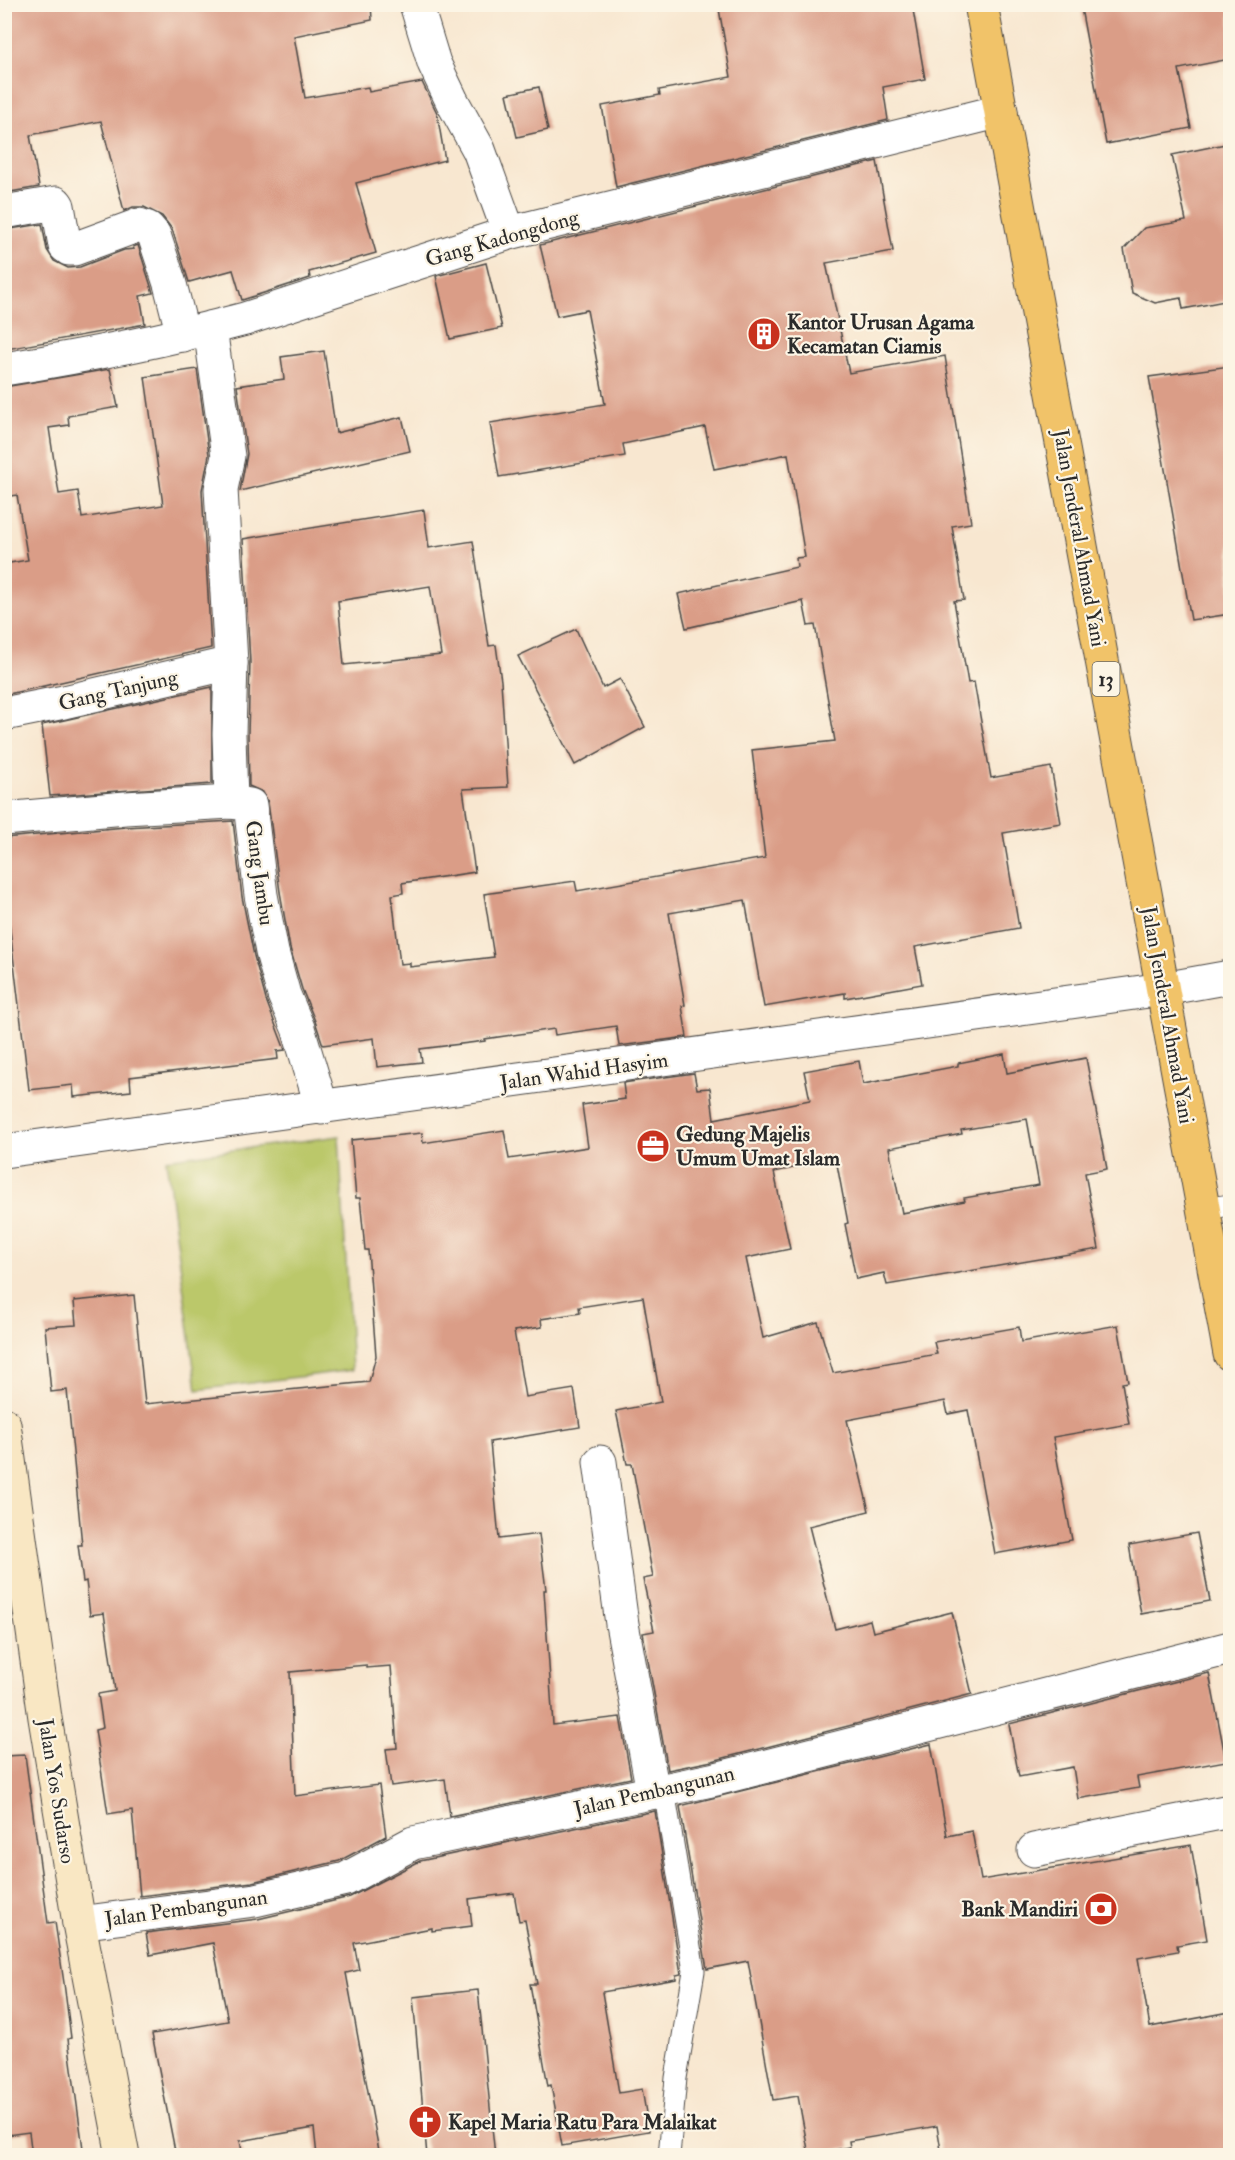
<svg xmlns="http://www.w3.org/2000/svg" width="1235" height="2160" viewBox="0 0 1235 2160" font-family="'IM FELL Double Pica',serif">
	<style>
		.green { fill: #bbc86a; stroke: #737a4a; stroke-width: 1.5 }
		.building { fill: #da9d87; fill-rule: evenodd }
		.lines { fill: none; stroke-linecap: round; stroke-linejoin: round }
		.service-casing { stroke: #4a4744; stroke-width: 23 }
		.minor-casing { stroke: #4a4744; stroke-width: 35 }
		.tertiary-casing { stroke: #4a4744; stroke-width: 35 }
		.secondary-casing { stroke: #4a4744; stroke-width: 35 }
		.trunk-casing { stroke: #4a4744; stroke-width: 35 }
		.service { stroke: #fff; stroke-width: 21 }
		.minor { stroke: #fff; stroke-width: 33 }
		.tertiary { stroke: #fff; stroke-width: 33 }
		.secondary { stroke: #f9e7c3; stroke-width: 33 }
		.trunk { stroke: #f1c369; stroke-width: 33 }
		.labels { text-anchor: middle; stroke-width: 4.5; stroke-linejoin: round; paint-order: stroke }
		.shield { fill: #fcf5e5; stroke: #6a6863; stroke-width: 1.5 }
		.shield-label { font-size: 20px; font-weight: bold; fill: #2b2b2b }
		.street-label { font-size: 21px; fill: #2b2b2b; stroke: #fcf5e5 }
		.poi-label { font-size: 21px; font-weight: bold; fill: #2b2b2b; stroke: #fcf5e5; text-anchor: start }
	</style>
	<rect width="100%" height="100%" fill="#fcf5e5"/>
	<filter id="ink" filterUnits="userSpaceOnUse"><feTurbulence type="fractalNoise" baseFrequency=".0167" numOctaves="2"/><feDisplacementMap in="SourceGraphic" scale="12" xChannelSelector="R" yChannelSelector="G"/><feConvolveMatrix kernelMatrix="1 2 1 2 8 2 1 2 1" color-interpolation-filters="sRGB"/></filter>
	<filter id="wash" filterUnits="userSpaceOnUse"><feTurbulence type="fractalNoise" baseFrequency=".008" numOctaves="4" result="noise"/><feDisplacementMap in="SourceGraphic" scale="24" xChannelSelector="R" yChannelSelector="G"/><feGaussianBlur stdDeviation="1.35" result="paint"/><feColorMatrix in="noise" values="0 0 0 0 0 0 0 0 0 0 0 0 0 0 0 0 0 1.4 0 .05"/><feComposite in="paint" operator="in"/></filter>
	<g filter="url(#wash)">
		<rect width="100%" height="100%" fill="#f8e7d0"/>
		<!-- green -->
		<path class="green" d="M339,1136L352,1370L197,1390L166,1159Z"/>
		<g id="blocks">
			<!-- building -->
			<g class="building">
				<path d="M4,4H371L372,20L294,36L305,98L368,87L369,92L422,82L437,113L445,160L356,183L376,253L309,272L310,278L242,300L233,270L189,282L172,229L162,216L144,207H133L124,211L101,121L30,135L39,187L4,193Z"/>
				<path d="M743,4H912L925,79L883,87L888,120L616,187L602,106L660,95L659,90L731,77L719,9Z"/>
				<path d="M1100,4H1230V59L1179,69L1191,128L1106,144L1081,8Z"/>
				<path d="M539,87L548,130L517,137L507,94Z"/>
				<path d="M1230,143V300L1183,309L1181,298L1155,303L1132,293L1124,249L1144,228L1186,221L1172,155Z"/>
				<path d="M877,161L893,251L826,263L849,373L945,356L971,523L952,526L964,600L954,601L968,683L974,682L991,778L1051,767L1061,823L1003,833L1019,928L915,947L922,984L845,998V993L764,1007L745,900L669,913L685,1005L682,1006L687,1037L619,1046L616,1026L555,1035L554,1029L485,1039V1041L420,1049L422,1062L377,1067L374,1038L323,1045L315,1021L302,989L290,948L280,892L268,802L263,792L249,786L248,734L250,662L243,539L424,510L429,548L473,541L489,646L496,645L501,681L508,787L463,789L475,872L402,883L403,893L392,895L400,964L410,963V967L494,957L484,894L575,881L577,891L765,858L752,750L835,741L815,625L808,626L803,601L686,628L678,594L797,567L796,558L805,557L788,454L714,469L705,427L623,444L625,456L499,477L490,423L605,404L587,310L557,316L540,245ZM430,586L441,655L344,665L338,601Z"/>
				<path d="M42,224L47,250L54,261L68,268L80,267L124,250L134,249L133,247L138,245L153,293L140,296L145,324L7,349L4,335V230Z"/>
				<path d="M486,263L502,328L450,339L436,276Z"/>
				<path d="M324,351L336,433L402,417L410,451L240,491L247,454L237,386L284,379L281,357Z"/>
				<path d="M1230,366V614L1191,620L1149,377Z"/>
				<path d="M110,369L118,407L68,416L69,425L49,428L59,494L78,491L82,518L163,505L145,377L197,369L209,455L202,490L211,648L4,695V564L28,560L17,495L4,497V387Z"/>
				<path d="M576,629L603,688L620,679L645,727L575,765L518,656Z"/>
				<path d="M212,687V784L50,796L42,725Z"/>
				<path d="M233,821L242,897L254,956L266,1000L285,1050L277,1051L278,1059L130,1077L131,1091L74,1097L73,1085L29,1090L7,904L4,838L126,827Z"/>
				<path d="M1004,1054L1007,1073L1086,1058L1107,1169L1085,1173L1099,1249L887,1285L884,1273L856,1279L845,1224L848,1223L836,1159L774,1172L790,1249L746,1258L763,1338L818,1322L833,1373L937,1354L934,1342L1019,1327L1021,1342L1118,1325L1128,1382L1122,1383L1129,1424L1053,1437L1072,1540L995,1554L968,1410L948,1414L945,1401L847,1420L869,1511L809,1526L835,1629L870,1620L873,1632L952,1612L972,1694L712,1761L668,1770L643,1633L654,1631L643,1579L653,1577L632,1464H627L616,1411L661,1402L643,1297L579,1307L580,1313L541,1319L542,1327L514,1331L525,1397L574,1389L580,1427L490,1442L499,1539L539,1534L546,1590H544L553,1725L620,1717L631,1778L450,1816L445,1779L391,1786L386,1749L397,1748L391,1666L366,1668V1665L290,1672L295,1796L379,1785L386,1836L339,1861L252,1882L140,1896L132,1810L108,1814L95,1730L103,1728L98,1694L115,1691L104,1613L90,1615L86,1581L83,1582L78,1545H82L67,1390L51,1392L45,1327L76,1325L74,1301L134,1295L145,1404L369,1382L376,1356L368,1250H365L360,1198H356L351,1140L422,1133L423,1143L504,1130L509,1159L588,1147L582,1105L625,1099L623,1083L694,1073L697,1089L710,1088L714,1119L810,1100L804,1071L859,1061L863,1084L958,1066V1063ZM1027,1119L1039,1185L964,1198L965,1201L902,1213L889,1148L962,1134L961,1130Z"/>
				<path d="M1197,1533L1210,1601L1141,1614L1129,1545Z"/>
				<path d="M1209,1673L1226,1761L1137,1777L1139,1788L1078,1799L1073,1767L1019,1777L1009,1724Z"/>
				<path d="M931,1744L947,1836L972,1831L981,1880L1191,1845L1207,1940L1177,1945L1178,1951L1138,1958L1150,2027L1230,2012V2156H942L937,2126L849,2141L850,2147L809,2155L798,2096L773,2100L748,1961L707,1969L680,1806Z"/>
				<path d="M25,1755L48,1923L55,1922L64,1983L71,2038L68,2039L84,2156H32L29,2132L7,2135L4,2118V1756Z"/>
				<path d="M655,1811L681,1974L676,1975V1979L602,1992L619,2093L642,2089L649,2131L562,2146L551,2085L548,2086L530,1984H537L525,1920L519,1921L514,1893L469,1899L472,1926L432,1931V1928L354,1943L359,1970L346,1973L380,2156H317L314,2128L240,2141L243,2156H176L152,2034L228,2021L213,1943L150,1955L146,1933L258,1919L350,1897L420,1861Z"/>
				<path d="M478,1990L495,2156H427L413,1997Z"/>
			</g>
		</g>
	</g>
	<g filter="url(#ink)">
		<use href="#blocks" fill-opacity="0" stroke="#4a4744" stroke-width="1.5"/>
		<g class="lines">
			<defs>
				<g id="service">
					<path d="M1204,1209L1230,1205"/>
					<path d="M664,1790L694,1971L676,2078L669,2156"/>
				</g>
				<g id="minor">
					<path d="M416,4L434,63L452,101L479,150L509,233"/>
					<path d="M4,212L56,203L58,206L65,246L69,249H74L139,225L148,228L154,235L170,284L183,335"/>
					<path d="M210,328L228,456L221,489L231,663L229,734L231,802"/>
					<path d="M4,369C86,356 166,340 245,319L509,233L1001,111"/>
					<path d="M4,714L64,702L231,663"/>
					<path d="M4,819L125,808L231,802L250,805L261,895L272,952L284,995L298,1028L322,1108"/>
					<path d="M600,1462L622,1624L653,1792"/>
					<path d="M1034,1850L1230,1811"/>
					<path d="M79,1923L255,1900L346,1879L413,1843L716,1779L1230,1648"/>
				</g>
				<path id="tertiary" d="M4,1151L1163,989L1230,977"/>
				<path id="secondary" d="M4,1424L45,1718L79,1923L123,2156"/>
				<path id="trunk" d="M981,4L1230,1354"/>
			</defs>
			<!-- service casing -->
			<use href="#service" class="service-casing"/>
			<!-- minor casing -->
			<use href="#minor" class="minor-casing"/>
			<!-- tertiary casing -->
			<use href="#tertiary" class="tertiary-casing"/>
			<!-- secondary casing -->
			<use href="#secondary" class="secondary-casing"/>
			<!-- trunk casing -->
			<use href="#trunk" class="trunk-casing"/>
			<!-- service -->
			<use href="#service" class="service"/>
			<!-- minor -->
			<use href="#minor" class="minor"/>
			<!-- tertiary -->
			<use href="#tertiary" class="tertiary"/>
			<!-- secondary -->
			<use href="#secondary" class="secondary"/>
			<!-- trunk -->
			<use href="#trunk" class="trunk"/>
		</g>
	</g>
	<!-- icons -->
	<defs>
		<symbol id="building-disc" viewBox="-11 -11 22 22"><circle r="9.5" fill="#c8321e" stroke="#fcf5e5"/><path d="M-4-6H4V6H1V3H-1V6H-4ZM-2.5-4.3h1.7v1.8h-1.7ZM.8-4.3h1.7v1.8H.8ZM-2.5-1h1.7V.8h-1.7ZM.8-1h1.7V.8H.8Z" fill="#fff"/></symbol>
		<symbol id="office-disc" viewBox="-11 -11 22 22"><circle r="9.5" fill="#c8321e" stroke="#fcf5e5"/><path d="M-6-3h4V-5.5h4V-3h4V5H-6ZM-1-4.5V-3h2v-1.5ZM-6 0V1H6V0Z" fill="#fff"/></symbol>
		<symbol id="bank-disc" viewBox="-11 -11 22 22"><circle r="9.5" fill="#c8321e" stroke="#fcf5e5"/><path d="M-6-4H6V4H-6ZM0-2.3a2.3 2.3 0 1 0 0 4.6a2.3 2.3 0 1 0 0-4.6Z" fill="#fff"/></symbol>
		<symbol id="church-disc" viewBox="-11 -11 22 22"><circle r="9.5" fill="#c8321e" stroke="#fcf5e5"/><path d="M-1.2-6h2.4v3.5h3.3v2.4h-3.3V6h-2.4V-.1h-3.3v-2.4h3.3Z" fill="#fff"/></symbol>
	</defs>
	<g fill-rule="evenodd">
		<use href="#building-disc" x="745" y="315" width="38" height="38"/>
		<use href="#office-disc" x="634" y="1127" width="38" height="38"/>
		<use href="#bank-disc" x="1082" y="1890" width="38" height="38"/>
		<use href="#church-disc" x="406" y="2103" width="38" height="38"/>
	</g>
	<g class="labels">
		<!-- shield labels -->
		<rect class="shield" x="1092.5" y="662" width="27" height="34" rx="4.5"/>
		<g class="shield-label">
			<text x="1106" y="686">13</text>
		</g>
		<!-- street labels -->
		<g class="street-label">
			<text transform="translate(502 238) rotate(-16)" y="7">Gang Kadongdong</text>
			<text transform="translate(1080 538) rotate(80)" y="7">Jalan Jenderal Ahmad Yani</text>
			<text transform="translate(118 690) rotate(-13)" y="7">Gang Tanjung</text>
			<text transform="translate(260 873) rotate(82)" y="7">Gang Jambu</text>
			<text transform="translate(1168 1015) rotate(80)" y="7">Jalan Jenderal Ahmad Yani</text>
			<text transform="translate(584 1071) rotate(-8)" y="7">Jalan Wahid Hasyim</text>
			<text transform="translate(57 1791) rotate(81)" y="7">Jalan Yos Sudarso</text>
			<text transform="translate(654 1791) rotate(-13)" y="7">Jalan Pembangunan</text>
			<text transform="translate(186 1908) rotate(-8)" y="7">Jalan Pembangunan</text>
		</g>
		<!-- poi labels -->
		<g class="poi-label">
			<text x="787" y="329">Kantor Urusan Agama<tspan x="787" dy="24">Kecamatan Ciamis</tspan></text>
			<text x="676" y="1141">Gedung Majelis<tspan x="676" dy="24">Umum Umat Islam</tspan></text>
			<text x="1078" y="1916" text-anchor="end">Bank Mandiri</text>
			<text x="448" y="2129">Kapel Maria Ratu Para Malaikat</text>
		</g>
	</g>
	<!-- margin -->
	<rect width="1235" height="2160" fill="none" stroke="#fcf5e5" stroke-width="24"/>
</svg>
